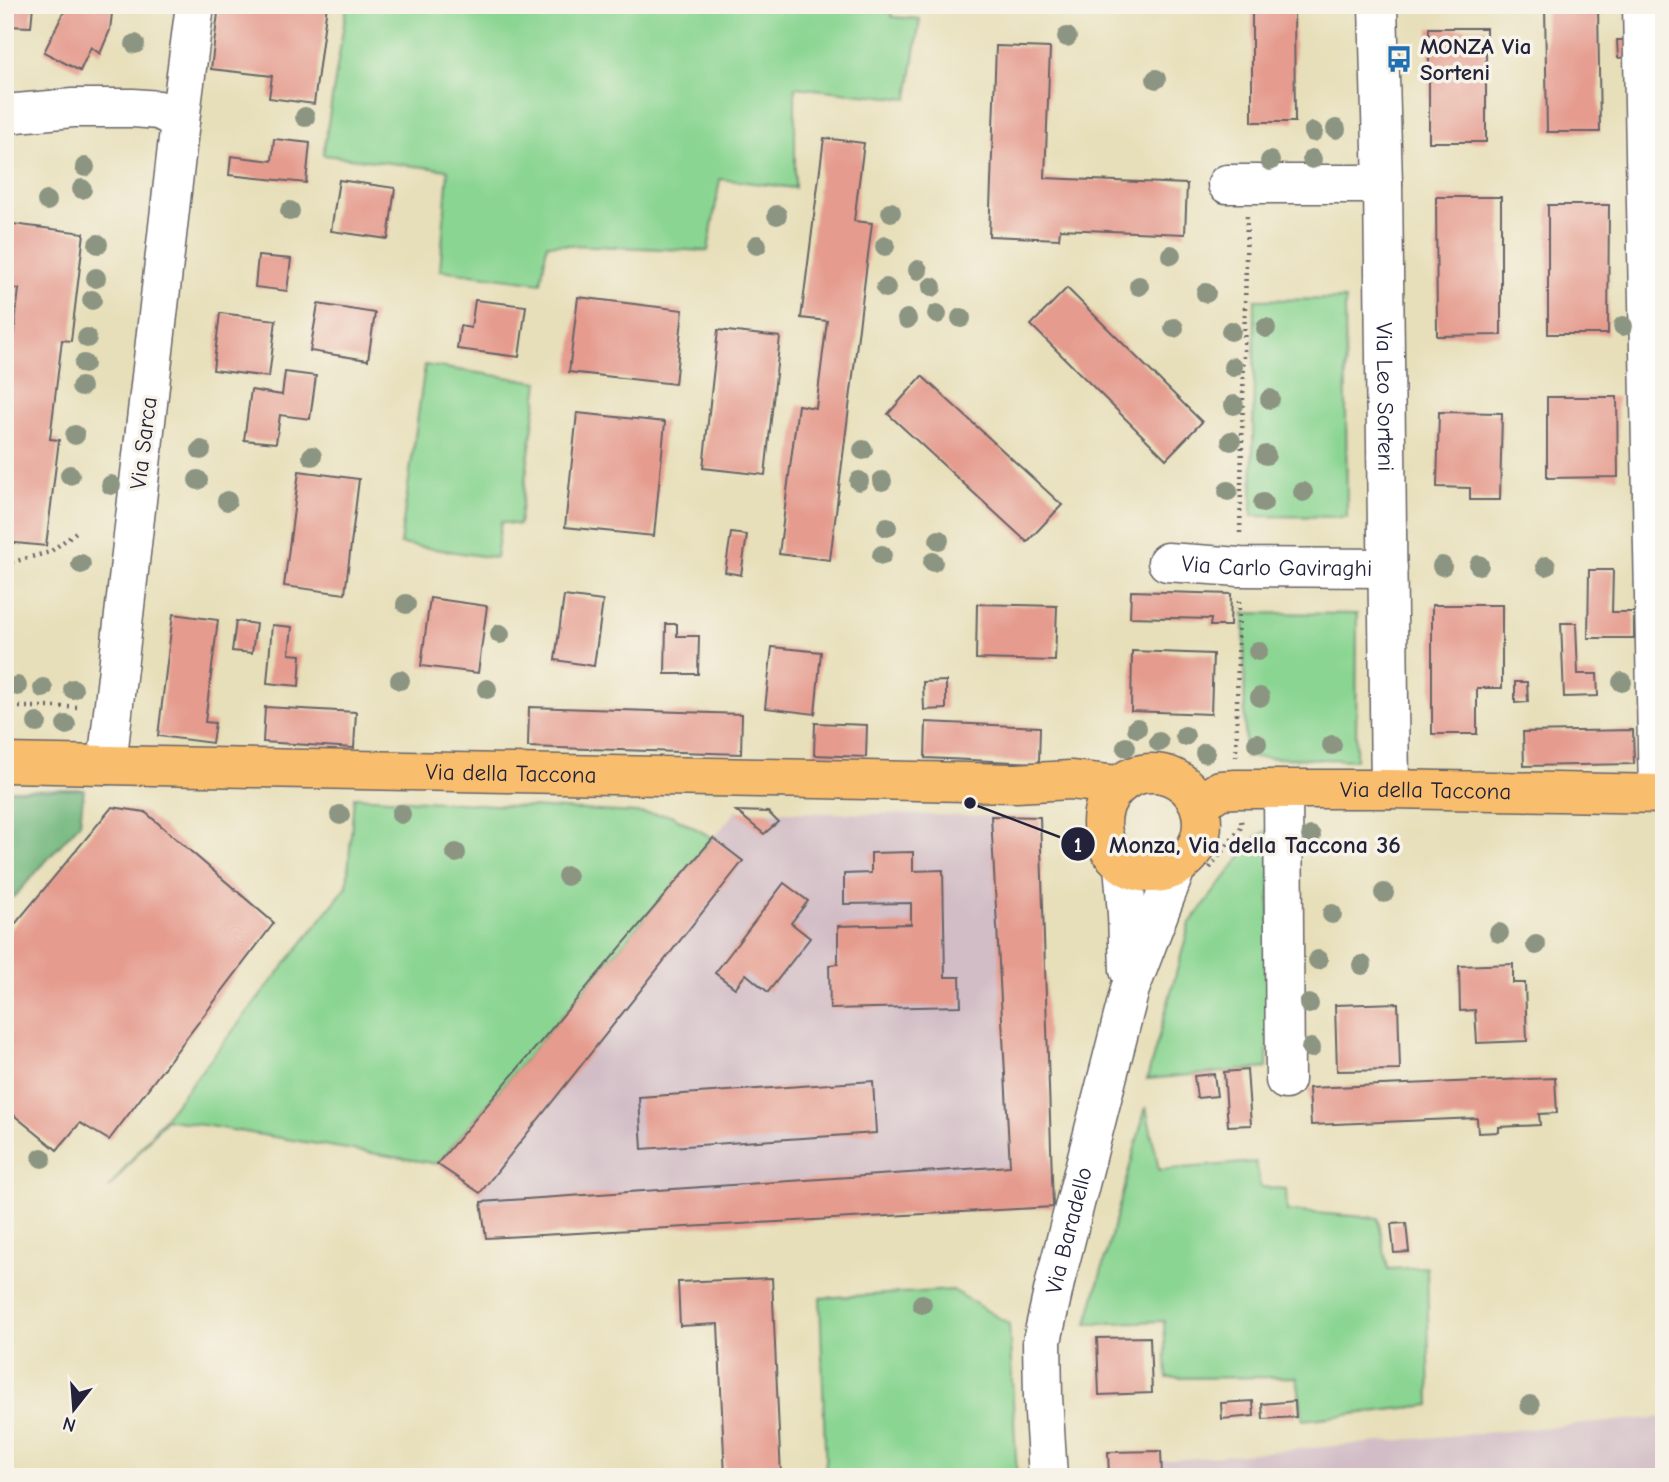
<svg xmlns="http://www.w3.org/2000/svg" width="1669" height="1482" viewBox="0 0 1669 1482" font-family="'Comic Neue',sans-serif">
	<style>
		.industrial { fill: #d2bdc6 }
		.green { fill: #8ad592; stroke: #567c66; stroke-width: 2 }
		.forest { fill: #6fb67c; stroke: #486c5c; stroke-width: 2 }
		.building { fill: #e59c8f }
		.lines { fill: none; stroke-linecap: round; stroke-linejoin: round }
		.minor-casing { stroke: #676467; stroke-width: 41 }
		.major-casing { stroke: #676467; stroke-width: 41 }
		.path { stroke: #676467; stroke-width: 4.5; stroke-dasharray: 2 5; stroke-linecap: butt }
		.minor { stroke: #fff; stroke-width: 38 }
		.major { stroke: #f9be6d; stroke-width: 38 }
		.tree { fill: #8c9582 }
		.labels { text-anchor: middle; stroke-width: 7; stroke-linejoin: round; paint-order: stroke }
		.poi-label { font-size: 23px; font-weight: bold; fill: #22223b; stroke: #f7f3e8; text-anchor: start }
		.street-label { font-size: 23px; fill: #22223b; stroke: #f7f3e8 }
		.leader { fill: none; stroke: #22223b; stroke-width: 2.5 }
		.callout-dot { fill: #22223b; stroke: #f7f3e8; stroke-width: 2.5 }
		.mark-label { font-size: 21px; text-anchor: middle; font-weight: bold; fill: #fff }
		.callout-label { font-size: 24px; text-anchor: middle; font-weight: bold; fill: #22223b; stroke: #f7f3e8; stroke-width: 7; stroke-linejoin: round; paint-order: stroke }
	</style>
	<rect width="100%" height="100%" fill="#f7f3e8"/>
	<filter id="ink" filterUnits="userSpaceOnUse"><feTurbulence type="fractalNoise" baseFrequency=".0143" numOctaves="2"/><feDisplacementMap in="SourceGraphic" scale="14" xChannelSelector="R" yChannelSelector="G"/><feConvolveMatrix kernelMatrix="1 2 1 2 8 2 1 2 1" color-interpolation-filters="sRGB"/></filter>
	<filter id="wash" filterUnits="userSpaceOnUse"><feTurbulence type="fractalNoise" baseFrequency=".00686" numOctaves="4" result="noise"/><feDisplacementMap in="SourceGraphic" scale="28" xChannelSelector="R" yChannelSelector="G"/><feGaussianBlur stdDeviation="1.57" result="paint"/><feColorMatrix in="noise" values="0 0 0 0 0 0 0 0 0 0 0 0 0 0 0 0 0 1.4 0 .05"/><feComposite in="paint" operator="in"/></filter>
	<g filter="url(#wash)">
		<rect width="100%" height="100%" fill="#e7dfb9"/>
		<!-- industrial -->
		<g class="industrial">
			<path d="M736,811L1040,817L1053,1207L486,1238L480,1193L437,1164Z"/>
			<path d="M1664,1417V1477H1162L1161,1461Z"/>
		</g>
		<!-- green -->
		<g class="green">
			<path d="M347,5H890L892,17L920,19L908,99L795,87V188L720,179L708,251L547,244L541,283L440,270L448,170L323,155Z"/>
			<path d="M1345,299L1347,517L1252,516L1255,300Z"/>
			<path d="M425,365L539,382L519,525L501,522L496,558L400,544Z"/>
			<path d="M1244,613L1357,614L1356,760L1245,757Z"/>
			<path d="M354,797L671,815L713,838L437,1164L166,1119L109,1188L347,886Z"/>
			<path d="M1271,828L1267,1068L1147,1079L1190,923L1257,836Z"/>
			<path d="M1146,1107L1159,1170L1256,1162L1260,1187L1286,1189L1287,1211L1378,1218L1388,1269L1427,1267L1430,1405L1303,1420L1297,1377L1167,1378L1164,1321L1087,1324Z"/>
			<path d="M953,1290L1009,1324L1017,1477H826L820,1298Z"/>
		</g>
		<!-- forest -->
		<path class="forest" d="M84,789L80,823L14,897H5V790Z"/>
		<g id="blocks">
			<!-- building -->
			<g class="building">
				<path d="M6,5H33L31,27L5,26Z"/>
				<path d="M66,5H113L110,30L100,54L91,47L80,71L44,52L65,10Z"/>
				<path d="M219,5H327L314,104L269,98L272,76L211,69Z"/>
				<path d="M1252,5H1294L1295,122H1252Z"/>
				<path d="M1545,5H1598L1600,132H1547Z"/>
				<rect x="1429" y="28" width="57" height="114"/>
				<path d="M1617,40H1628L1629,57L1618,58Z"/>
				<path d="M996,46L1050,48L1045,178L1187,184L1185,234L1060,229L1059,239L989,236Z"/>
				<path d="M824,138L864,143L854,221L872,223L830,560L779,554L798,405L816,408L827,321L801,318Z"/>
				<path d="M274,139L310,143L306,183L229,175L231,156L272,161Z"/>
				<path d="M339,180L395,188L388,239L331,231Z"/>
				<path d="M1436,197H1501V335L1437,336Z"/>
				<path d="M1548,205H1609L1608,334H1548Z"/>
				<path d="M5,223L84,233L71,341L62,340L50,439L59,440L46,546L5,542V408L19,289L5,288Z"/>
				<path d="M258,256L291,259L287,291L255,287Z"/>
				<path d="M1067,288L1202,422L1166,459L1031,325Z"/>
				<path d="M578,297L683,310L675,384L569,372Z"/>
				<path d="M475,300L526,306L519,357L457,349L460,326L471,328Z"/>
				<path d="M318,304L375,313L368,360L310,351Z"/>
				<path d="M220,313L276,320L269,377L213,370Z"/>
				<path d="M718,330L780,337L765,475L703,468Z"/>
				<path d="M285,372L316,376L310,419L280,415L276,443L244,440L251,390L282,395Z"/>
				<path d="M922,376L1062,505L1027,542L888,414Z"/>
				<path d="M1547,397H1617L1618,477L1547,478Z"/>
				<path d="M1439,412L1502,413L1500,500H1470V488L1437,487Z"/>
				<path d="M577,413L665,422L654,536L565,527Z"/>
				<path d="M299,471L359,479L345,594L284,586Z"/>
				<path d="M731,533L747,535L741,575L725,572Z"/>
				<path d="M1589,570H1613L1612,612H1634V638H1588Z"/>
				<path d="M1131,591L1231,594L1230,626H1210L1211,619L1130,617Z"/>
				<path d="M564,596L603,601L594,666L555,660Z"/>
				<path d="M430,598L487,606L478,673L421,666Z"/>
				<path d="M977,604L1057,606L1055,661L976,659Z"/>
				<path d="M1432,605H1502V688H1477V734H1432Z"/>
				<path d="M173,614L218,620L205,722L215,723L212,743L158,736Z"/>
				<path d="M236,621L256,624L252,653L232,651Z"/>
				<path d="M1561,623H1576L1578,674H1597L1598,696L1564,697Z"/>
				<path d="M666,624H677V636H699L698,674H665Z"/>
				<path d="M272,625L292,627L289,654L301,655L299,686L267,683Z"/>
				<path d="M772,647L821,652L815,714L765,708Z"/>
				<path d="M1132,651L1213,654L1211,714L1131,711Z"/>
				<path d="M946,681V709L924,710L923,682Z"/>
				<path d="M1515,682H1527L1528,702L1515,703Z"/>
				<path d="M265,707L356,712L354,748L263,742Z"/>
				<path d="M529,707L742,714L741,754L528,747Z"/>
				<path d="M926,722L1040,727L1039,763L925,758Z"/>
				<path d="M815,723L867,725L866,757L814,755Z"/>
				<path d="M1633,730L1634,764L1524,766L1523,732Z"/>
				<path d="M112,807L145,812L274,923L109,1140L80,1123L57,1150L5,1108V936Z"/>
				<path d="M736,811L768,812L778,822L764,834Z"/>
				<path d="M991,816L1040,817L1053,1207L486,1238L481,1202L1010,1166Z"/>
				<path d="M713,838L743,861L480,1193L437,1164Z"/>
				<path d="M913,852V871L943,870L945,977H960L961,1006L830,1009L829,965L838,964V926L911,924V903L844,904V874L871,873V853Z"/>
				<path d="M784,883L808,901L791,923L810,938L768,992L746,974L735,988L715,973Z"/>
				<path d="M1513,964V983H1525L1527,1041L1477,1043L1475,1010L1460,1011L1459,966Z"/>
				<path d="M1398,1003L1400,1070L1337,1071L1335,1005Z"/>
				<path d="M1247,1070L1251,1125L1228,1126L1224,1072Z"/>
				<path d="M1214,1074L1217,1096L1197,1098L1194,1076Z"/>
				<path d="M1555,1078L1557,1113L1539,1114L1540,1125L1499,1127V1132L1478,1133L1477,1118L1311,1125L1309,1088Z"/>
				<path d="M873,1081L876,1133L642,1149L639,1097Z"/>
				<path d="M1406,1223L1409,1252L1394,1253L1391,1224Z"/>
				<path d="M772,1278L781,1477H725L718,1324L680,1326L678,1282Z"/>
				<path d="M1150,1337L1152,1393L1099,1395L1097,1338Z"/>
				<path d="M1253,1401L1254,1416L1222,1419L1221,1403Z"/>
				<path d="M1295,1401L1296,1417L1263,1419L1262,1404Z"/>
				<path d="M1161,1451L1162,1477H1109L1108,1452Z"/>
			</g>
		</g>
	</g>
	<g filter="url(#ink)">
		<use href="#blocks" fill-opacity="0" stroke="#676467" stroke-width="2"/>
		<g class="lines">
			<defs>
				<g id="minor">
					<path id="s1" d="M1378,5L1383,184L1390,789"/>
					<path d="M1642,5L1658,794"/>
					<path d="M5,114L73,108H133L159,110L180,121L107,765"/>
					<path d="M180,121L195,5"/>
					<path d="M1227,184H1383"/>
					<path id="s2" d="M1167,562L1240,567L1388,568"/>
					<path d="M1283,790L1285,1080"/>
					<path d="M1123,864L1127,914L1129,970"/>
					<path id="s3" d="M1048,1477L1043,1397L1042,1341L1056,1278L1130,989L1177,866"/>
				</g>
				<g id="major">
					<path id="s4" d="M5,763L1016,783L1070,780L1118,785"/>
					<circle cx="1152" cy="823" r="50"/>
					<path id="s5" d="M1199,804L1220,790L1236,789H1390L1664,794"/>
				</g>
			</defs>
			<!-- minor casing -->
			<use href="#minor" class="minor-casing"/>
			<!-- major casing -->
			<use href="#major" class="major-casing"/>
			<!-- path -->
			<g class="path">
				<path d="M1240,533L1247,216"/>
				<path d="M5,564L50,552L76,532"/>
				<path d="M5,707H81"/>
				<path d="M1236,757L1239,601"/>
				<path d="M1210,868L1242,826L1241,821"/>
			</g>
			<!-- minor -->
			<use href="#minor" class="minor"/>
			<!-- major -->
			<use href="#major" class="major"/>
		</g>
		<!-- trees -->
		<g class="tree">
			<circle cx="1067" cy="37" r="10"/>
			<circle cx="135" cy="44" r="10"/>
			<circle cx="1156" cy="79" r="10"/>
			<circle cx="305" cy="117" r="10"/>
			<circle cx="1336" cy="129" r="10"/>
			<circle cx="1313" cy="132" r="10"/>
			<circle cx="1312" cy="159" r="10"/>
			<circle cx="1270" cy="161" r="10"/>
			<circle cx="85" cy="167" r="10"/>
			<circle cx="82" cy="189" r="10"/>
			<circle cx="47" cy="201" r="10"/>
			<circle cx="290" cy="211" r="10"/>
			<circle cx="891" cy="212" r="10"/>
			<circle cx="777" cy="215" r="10"/>
			<circle cx="98" cy="244" r="10"/>
			<circle cx="757" cy="245" r="10"/>
			<circle cx="885" cy="246" r="10"/>
			<circle cx="1171" cy="255" r="10"/>
			<circle cx="918" cy="270" r="10"/>
			<circle cx="96" cy="278" r="10"/>
			<circle cx="1139" cy="286" r="10"/>
			<circle cx="932" cy="287" r="10"/>
			<circle cx="886" cy="288" r="10"/>
			<circle cx="1206" cy="293" r="10"/>
			<circle cx="92" cy="300" r="10"/>
			<circle cx="937" cy="314" r="10"/>
			<circle cx="961" cy="318" r="10"/>
			<circle cx="907" cy="319" r="10"/>
			<circle cx="1623" cy="326" r="10"/>
			<circle cx="1174" cy="328" r="10"/>
			<circle cx="1266" cy="328" r="10"/>
			<circle cx="1231" cy="331" r="10"/>
			<circle cx="87" cy="338" r="10"/>
			<circle cx="84" cy="364" r="10"/>
			<circle cx="1233" cy="367" r="10"/>
			<circle cx="81" cy="387" r="10"/>
			<circle cx="1270" cy="399" r="10"/>
			<circle cx="1234" cy="405" r="10"/>
			<circle cx="75" cy="435" r="10"/>
			<circle cx="1231" cy="441" r="10"/>
			<circle cx="201" cy="450" r="10"/>
			<circle cx="863" cy="450" r="10"/>
			<circle cx="1266" cy="455" r="10"/>
			<circle cx="312" cy="456" r="10"/>
			<circle cx="70" cy="475" r="10"/>
			<circle cx="198" cy="480" r="10"/>
			<circle cx="859" cy="481" r="10"/>
			<circle cx="882" cy="481" r="10"/>
			<circle cx="111" cy="485" r="10"/>
			<circle cx="1228" cy="491" r="10"/>
			<circle cx="1303" cy="492" r="10"/>
			<circle cx="227" cy="501" r="10"/>
			<circle cx="1263" cy="503" r="10"/>
			<circle cx="887" cy="527" r="10"/>
			<circle cx="939" cy="540" r="10"/>
			<circle cx="882" cy="555" r="10"/>
			<circle cx="933" cy="562" r="10"/>
			<circle cx="81" cy="564" r="10"/>
			<circle cx="1479" cy="565" r="10"/>
			<circle cx="1442" cy="566" r="10"/>
			<circle cx="1546" cy="566" r="10"/>
			<circle cx="406" cy="604" r="10"/>
			<circle cx="500" cy="634" r="10"/>
			<circle cx="1258" cy="651" r="10"/>
			<circle cx="400" cy="680" r="10"/>
			<circle cx="1622" cy="682" r="10"/>
			<circle cx="17" cy="686" r="10"/>
			<circle cx="43" cy="688" r="10"/>
			<circle cx="73" cy="689" r="10"/>
			<circle cx="487" cy="689" r="10"/>
			<circle cx="1260" cy="697" r="10"/>
			<circle cx="37" cy="723" r="10"/>
			<circle cx="66" cy="725" r="10"/>
			<circle cx="1137" cy="728" r="10"/>
			<circle cx="1185" cy="736" r="10"/>
			<circle cx="1159" cy="742" r="10"/>
			<circle cx="1257" cy="743" r="10"/>
			<circle cx="1332" cy="745" r="10"/>
			<circle cx="1126" cy="747" r="10"/>
			<circle cx="1205" cy="753" r="10"/>
			<circle cx="401" cy="814" r="10"/>
			<circle cx="340" cy="815" r="10"/>
			<circle cx="1311" cy="836" r="10"/>
			<circle cx="456" cy="853" r="10"/>
			<circle cx="567" cy="876" r="10"/>
			<circle cx="1384" cy="893" r="10"/>
			<circle cx="1332" cy="914" r="10"/>
			<circle cx="1499" cy="933" r="10"/>
			<circle cx="1536" cy="945" r="10"/>
			<circle cx="1318" cy="960" r="10"/>
			<circle cx="1362" cy="965" r="10"/>
			<circle cx="1309" cy="1004" r="10"/>
			<circle cx="1311" cy="1048" r="10"/>
			<circle cx="42" cy="1158" r="10"/>
			<circle cx="922" cy="1304" r="10"/>
			<circle cx="1530" cy="1405" r="10"/>
		</g>
	</g>
	<!-- icons -->
	<defs>
		<symbol id="bus-bare" viewBox="-9 -9 18 18"><path d="M-5-6H5V4H4V6H2V4H-2V6H-4V4H-5ZM-3.5-4V0h7V-4ZM-3.5 1.2v1.5H-2V1.2ZM2 1.2v1.5H3.5V1.2Z" fill="#1f6fb2" stroke="#f7f3e8" stroke-width="2.5" paint-order="stroke"/></symbol>
	</defs>
	<g fill-rule="evenodd">
		<use href="#bus-bare" x="1380" y="40" width="38" height="38"/>
	</g>
	<g class="labels">
		<!-- poi labels -->
		<g class="poi-label">
			<text x="1420" y="54">MONZA Via<tspan x="1420" dy="26">Sorteni</tspan></text>
		</g>
		<!-- street labels -->
		<g class="street-label">
			<text dy="8" stroke="none"><textPath href="#s1" startOffset="392">Via Leo Sorteni</textPath></text>
			<text transform="translate(143 443) rotate(-83)" y="8">Via Sarca</text>
			<text dy="8" stroke="none"><textPath href="#s2" startOffset="110">Via Carlo Gaviraghi</textPath></text>
			<text dy="8" stroke="none"><textPath href="#s4" startOffset="506">Via della Taccona</textPath></text>
			<text dy="8" stroke="none"><textPath href="#s5" startOffset="231">Via della Taccona</textPath></text>
			<text dy="8" stroke="none"><textPath href="#s3" startOffset="250">Via Baradello</textPath></text>
		</g>
	</g>
	<!-- callouts -->
	<path class="leader" d="M970 803L1078 844"/>
	<g class="callout-dot">
		<circle cx="970" cy="803" r="7"/>
		<circle cx="1078" cy="844" r="18"/>
	</g>
	<g class="mark-label">
		<text x="1078" y="852">1</text>
	</g>
	<g class="callout-label">
		<text x="1255" y="853">Monza, Via della Taccona 36</text>
	</g>
	<!-- margin -->
	<rect width="1669" height="1482" fill="none" stroke="#f7f3e8" stroke-width="28"/>
	<!-- north arrow -->
	<g transform="translate(74 1409) rotate(197)" stroke="#f7f3e8" stroke-width="5" paint-order="stroke">
	<path d="M0-5L12 26L0 18L-12 26Z" fill="#22223b"/>
	<text y="-10" font-size="19" font-weight="bold" text-anchor="middle" fill="#22223b">N</text>
	</g>
</svg>
